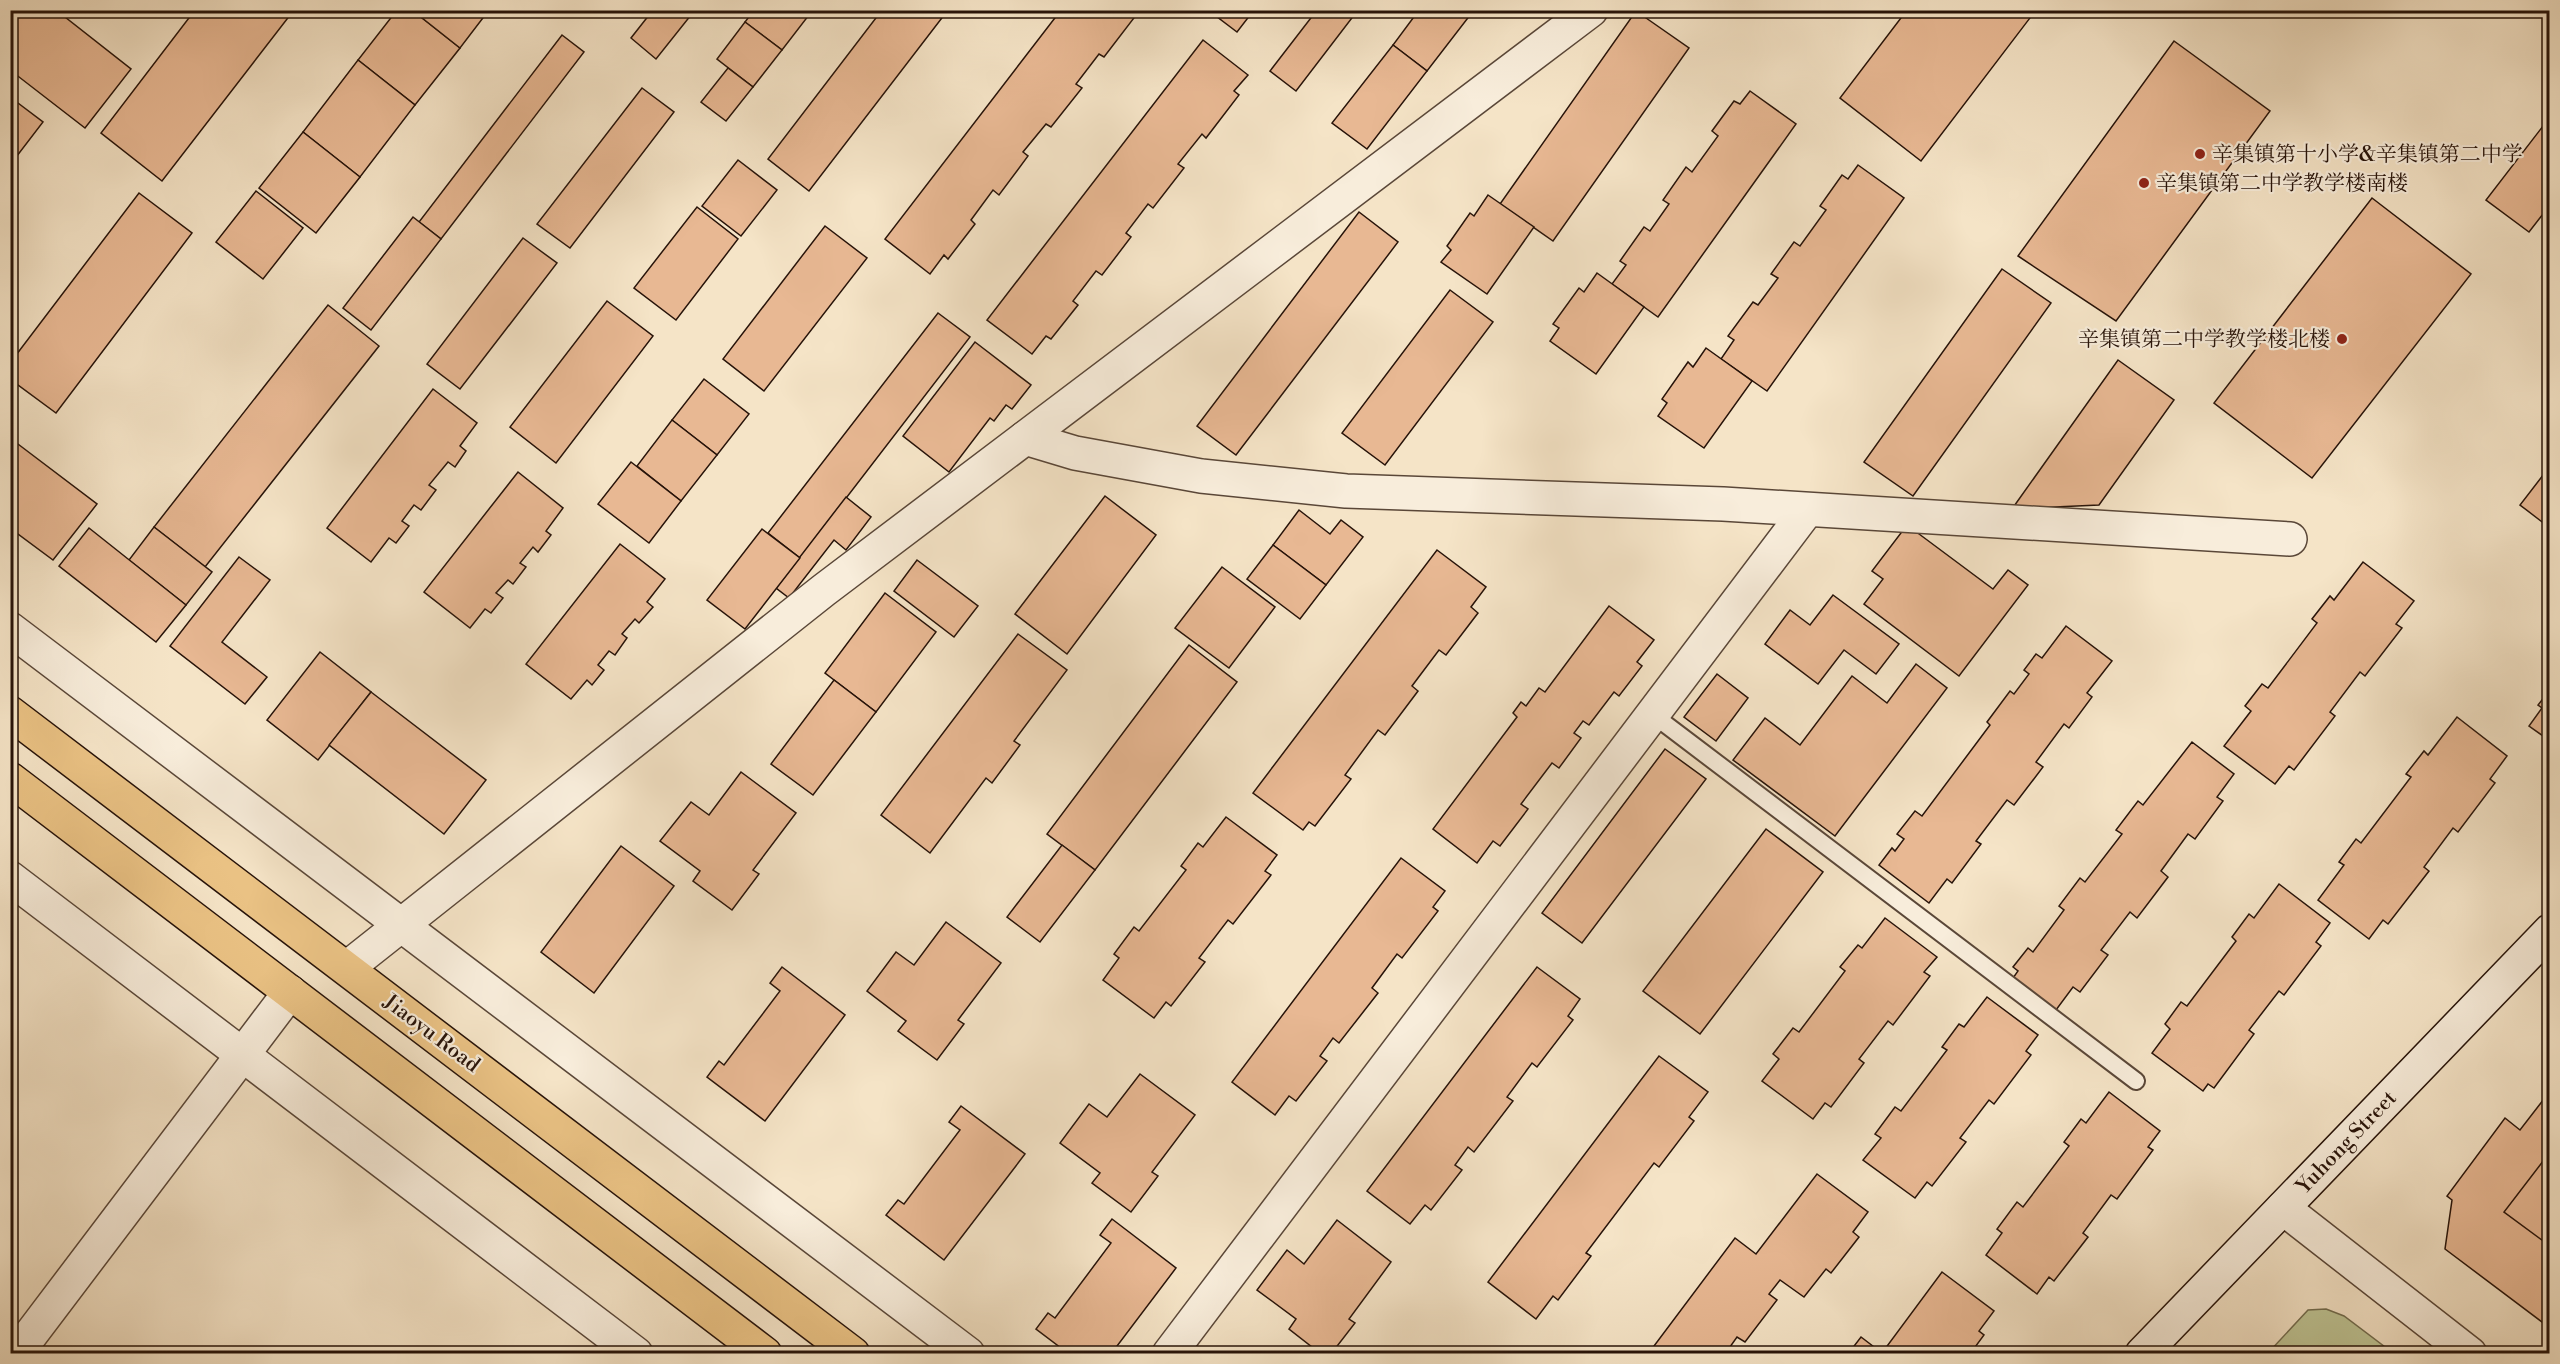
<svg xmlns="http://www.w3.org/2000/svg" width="2560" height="1364" viewBox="0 0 2560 1364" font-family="'Libre Bodoni','Noto Serif SC',serif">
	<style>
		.green { fill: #bec494; stroke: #726c4e; stroke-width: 1.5 }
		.building { fill: #e8b893; stroke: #271309; stroke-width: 1.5 }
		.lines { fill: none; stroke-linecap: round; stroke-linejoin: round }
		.lane-casing { stroke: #5a4738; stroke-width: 20 }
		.street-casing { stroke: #5a4738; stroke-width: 36 }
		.secondary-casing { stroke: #271309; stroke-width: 36 }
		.primary-casing { stroke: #271309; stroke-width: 36 }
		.lane { stroke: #f8eddb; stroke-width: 16 }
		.street { stroke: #f8eddb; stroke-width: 33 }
		.secondary { stroke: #f8eddb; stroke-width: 33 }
		.primary { stroke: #eac284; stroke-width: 33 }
		.poi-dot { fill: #8f2418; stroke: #f8eddb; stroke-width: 2 }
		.labels { text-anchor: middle; stroke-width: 4.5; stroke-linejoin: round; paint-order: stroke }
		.poi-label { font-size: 21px; fill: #271309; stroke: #f8eddb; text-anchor: start }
		.street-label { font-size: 21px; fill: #271309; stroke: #f8eddb }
	</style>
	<rect width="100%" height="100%" fill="#f5e4c7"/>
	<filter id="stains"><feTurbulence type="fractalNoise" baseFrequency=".00333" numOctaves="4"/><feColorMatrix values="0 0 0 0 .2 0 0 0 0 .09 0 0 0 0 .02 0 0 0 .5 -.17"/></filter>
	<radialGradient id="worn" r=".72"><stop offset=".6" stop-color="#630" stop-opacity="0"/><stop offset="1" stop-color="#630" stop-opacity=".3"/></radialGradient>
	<!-- green -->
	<path class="green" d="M2326,1309L2344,1316L2393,1353H2268L2308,1310Z"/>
	<!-- building -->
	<g class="building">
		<path d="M10,10H56L131,69L85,128L10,70Z"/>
		<path d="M195,10H294L162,181L101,133Z"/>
		<path d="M397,10H412L460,48L415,105L358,60Z"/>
		<path d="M412,10H489L460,48Z"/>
		<path d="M653,10H695L656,59L631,38Z"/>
		<path d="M754,10H802L809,15L782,50L745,22Z"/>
		<path d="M882,10H948L809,191L768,159Z"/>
		<path d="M1061,10H1132L1137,14L1104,57L1099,54L1076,84L1082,88L1051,127L1046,124L1023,152L1028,156L999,195L993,190L971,220L975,224L948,259L944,255L930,274L885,239Z"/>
		<path d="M1214,10H1254L1237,32L1212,13Z"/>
		<path d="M1317,10H1358L1296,91L1270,71Z"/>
		<path d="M1419,10H1474L1427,71L1393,45Z"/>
		<path d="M1907,10H2036L1921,161L1840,98Z"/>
		<path d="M1636,11L1689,48L1553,241L1500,204Z"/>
		<path d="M745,22L782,50L753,87L717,59Z"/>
		<path d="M562,35L584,52L441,239L419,222Z"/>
		<path d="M1203,40L1248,75L1234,91L1239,95L1206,138L1202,134L1178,164L1184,168L1153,208L1148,204L1126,233L1131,237L1102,275L1096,271L1073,301L1078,305L1051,339L1046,336L1032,354L987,320Z"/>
		<path d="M2174,41L2270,111L2116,321L2018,256Z"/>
		<path d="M1393,45L1427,71L1367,149L1332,123Z"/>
		<path d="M358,60L415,105L360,177L303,132Z"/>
		<path d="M728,68L753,87L726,121L701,102Z"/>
		<path d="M642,88L674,112L570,248L537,224Z"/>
		<path d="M1750,91L1796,124L1658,317L1612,284L1626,265L1620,261L1644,227L1650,231L1669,204L1663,200L1686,167L1692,172L1718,136L1712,131L1734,101L1740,104Z"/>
		<path d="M10,97L43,122L10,165Z"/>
		<path d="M2550,117V205L2529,232L2486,200Z"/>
		<path d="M303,132L360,177L316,233L259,188Z"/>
		<path d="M738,160L777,190L741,236L702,206Z"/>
		<path d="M1858,165L1904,198L1767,391L1721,359L1734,340L1728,336L1753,302L1758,305L1778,278L1771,274L1794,242L1800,246L1826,210L1820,206L1842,175L1848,179Z"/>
		<path d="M256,191L303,228L263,279L216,242Z"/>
		<path d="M139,193L192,233L56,413L10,379V363Z"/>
		<path d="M1488,195L1534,227L1487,294L1441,262L1451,250L1447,246L1470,213L1474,216Z"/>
		<path d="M2372,198L2471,274L2312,478L2214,403Z"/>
		<path d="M697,207L738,239L676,320L634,288Z"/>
		<path d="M1359,212L1398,242L1236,455L1197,426Z"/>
		<path d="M413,217L441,239L371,330L343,308Z"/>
		<path d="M825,226L867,258L764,391L723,359Z"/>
		<path d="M523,238L557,263L460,389L427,364Z"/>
		<path d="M2002,269L2051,303L1913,496L1864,462Z"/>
		<path d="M1597,273L1644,307L1596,374L1550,341L1559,328L1553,324L1579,288L1584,292Z"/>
		<path d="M1450,290L1493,322L1385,465L1342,433Z"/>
		<path d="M607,301L653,336L556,463L510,427Z"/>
		<path d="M328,305L379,346L205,567L154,527Z"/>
		<path d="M938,313L970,337L800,558L768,533Z"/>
		<path d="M975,342L1031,385L1012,409L1006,405L994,421L990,418L949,472L903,436Z"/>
		<path d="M1706,348L1752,381L1704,448L1658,416L1667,403L1662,399L1688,362L1693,367Z"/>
		<path d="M2118,360L2174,400L2099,505L2012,509Z"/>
		<path d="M704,379L749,414L717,455L672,420Z"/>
		<path d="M433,389L477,423L460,446L466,451L455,467L448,462L429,485L436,490L421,510L414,505L402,521L409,526L396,543L389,538L371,562L327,528Z"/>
		<path d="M672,420L717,455L681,501L637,466Z"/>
		<path d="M10,438L97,504L53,560L10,528Z"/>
		<path d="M631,462L681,501L649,543L598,504Z"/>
		<path d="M2550,466V528L2520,505Z"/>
		<path d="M518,472L563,508L546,531L551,535L538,552L533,547L520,563L526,567L513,584L508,580L496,593L503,598L491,613L485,609L470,628L424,592Z"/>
		<path d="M1105,496L1156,535L1067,654L1015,614Z"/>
		<path d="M846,497L871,517L846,550L834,540L789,598L776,588Z"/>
		<path d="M1299,510L1330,534L1341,520L1363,537L1326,585L1273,545Z"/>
		<path d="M1907,525L1993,589L2008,570L2028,585L1959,676L1864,604L1883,579L1872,571Z"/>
		<path d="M154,527L212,572L186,605L129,560Z"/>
		<path d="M89,528L186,605L156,642L59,566Z"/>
		<path d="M762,529L800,558L745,629L707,600Z"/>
		<path d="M620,544L665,579L647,602L653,607L639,623L635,619L622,634L627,638L615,655L609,651L598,665L604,670L592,685L587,680L571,699L526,664Z"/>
		<path d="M1273,545L1326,585L1300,619L1247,579Z"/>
		<path d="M1437,550L1486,587L1471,607L1478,613L1446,655L1439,650L1412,686L1418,691L1385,735L1378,730L1345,775L1351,779L1315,826L1309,822L1303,830L1253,793Z"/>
		<path d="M239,557L270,580L222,642L267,677L245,704L170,646Z"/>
		<path d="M917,560L978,606L954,637L894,591Z"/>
		<path d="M2363,562L2414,601L2396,624L2402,628L2365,676L2360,672L2330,712L2335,716L2294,770L2289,766L2275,784L2224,746L2251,711L2245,706L2262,684L2268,688L2317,623L2312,619L2330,596L2334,600Z"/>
		<path d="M1222,567L1275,607L1229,668L1175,628Z"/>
		<path d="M885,593L936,632L876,712L825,673Z"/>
		<path d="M1833,595L1899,644L1876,674L1844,650L1818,684L1765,644L1790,610L1810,625Z"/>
		<path d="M1609,606L1654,640L1637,662L1642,666L1619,696L1614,692L1589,725L1583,721L1574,733L1581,738L1559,768L1552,763L1521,804L1528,809L1500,846L1493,841L1477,863L1433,829L1517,717L1513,713L1521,702L1526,706L1539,688L1545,692Z"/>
		<path d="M2066,626L2112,661L2087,693L2092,697L2069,728L2064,724L2036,762L2043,767L2014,805L2007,800L1976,841L1981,844L1952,883L1947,879L1929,903L1879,865L1892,848L1895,851L1904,839L1897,834L1915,811L1922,816L1990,725L1987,722L2010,691L2014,694L2029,674L2024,670L2036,654L2042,658Z"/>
		<path d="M1018,634L1067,670L1014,741L1020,745L992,783L986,778L930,853L881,815Z"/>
		<path d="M1189,645L1237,682L1095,870L1047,834Z"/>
		<path d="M320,652L371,692L318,760L267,720Z"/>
		<path d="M1916,664L1947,688L1835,836L1733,760L1765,718L1800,745L1852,676L1887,703Z"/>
		<path d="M1717,674L1748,698L1716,741L1684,717Z"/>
		<path d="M834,680L876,712L813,795L771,764Z"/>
		<path d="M2550,690V741L2529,726L2542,708L2538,705Z"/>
		<path d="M371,692L486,780L444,834L329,745Z"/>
		<path d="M2457,717L2507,756L2490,779L2495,783L2458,832L2453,828L2424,867L2429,871L2388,924L2383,920L2369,939L2318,900L2344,865L2339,862L2356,839L2361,843L2411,777L2406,774L2424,751L2428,755Z"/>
		<path d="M2192,742L2234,774L2217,797L2223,801L2195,839L2188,834L2161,871L2168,877L2137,918L2130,912L2101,950L2108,955L2080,992L2073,987L2056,1010L2013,978L2018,971L2013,967L2028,948L2033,952L2064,910L2059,906L2080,878L2085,882L2122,834L2116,830L2138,801L2143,805Z"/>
		<path d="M1665,749L1706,779L1582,943L1542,913Z"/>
		<path d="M741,772L796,813L753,870L759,874L732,910L693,881L700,871L660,841L691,802L709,815Z"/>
		<path d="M1226,817L1277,855L1265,871L1271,875L1233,924L1228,920L1199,958L1205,962L1171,1006L1166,1002L1154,1018L1103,980L1119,958L1114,954L1134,927L1139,931L1186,870L1181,866L1198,843L1203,847Z"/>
		<path d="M1766,829L1823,872L1700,1034L1643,991Z"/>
		<path d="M1062,845L1095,870L1040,942L1007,917Z"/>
		<path d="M621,846L674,886L594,993L541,952Z"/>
		<path d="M1401,858L1445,891L1433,907L1438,911L1402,958L1397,954L1372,988L1378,993L1339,1043L1333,1038L1320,1056L1327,1061L1296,1101L1289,1096L1275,1115L1232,1082Z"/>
		<path d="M2279,884L2330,923L2316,942L2321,946L2284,995L2279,991L2249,1030L2254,1034L2214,1088L2208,1084L2203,1091L2152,1053L2170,1029L2165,1024L2181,1002L2187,1006L2236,941L2232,937L2249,914L2254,918Z"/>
		<path d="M1885,918L1937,957L1924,972L1930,976L1893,1025L1888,1021L1859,1059L1864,1063L1831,1107L1825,1103L1813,1119L1762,1081L1779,1059L1773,1054L1793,1028L1799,1032L1845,971L1840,967L1858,945L1862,948Z"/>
		<path d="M946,922L1001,963L958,1020L964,1024L937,1060L898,1031L906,1021L867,991L896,952L914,965Z"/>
		<path d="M782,967L845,1015L765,1121L707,1077L719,1061L724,1065L780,991L770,983Z"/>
		<path d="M1537,967L1580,999L1568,1016L1573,1020L1537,1067L1532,1063L1507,1097L1513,1101L1474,1152L1468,1147L1455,1165L1462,1170L1431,1210L1425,1205L1410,1224L1367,1191Z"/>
		<path d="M1987,997L2038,1035L2026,1051L2031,1055L1994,1104L1989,1100L1960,1138L1966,1142L1932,1186L1927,1182L1915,1198L1863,1160L1881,1138L1875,1134L1895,1107L1901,1111L1947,1050L1942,1047L1959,1024L1964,1027Z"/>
		<path d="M1659,1056L1708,1092L1689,1117L1694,1121L1659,1167L1654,1163L1586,1253L1591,1256L1558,1300L1553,1296L1536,1319L1488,1282Z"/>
		<path d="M1140,1074L1195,1115L1152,1172L1158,1176L1131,1212L1092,1183L1100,1173L1060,1143L1089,1104L1107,1117Z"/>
		<path d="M2550,1091V1328L2445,1249L2452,1200L2447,1196L2505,1118L2520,1130Z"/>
		<path d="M2109,1092L2160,1131L2148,1147L2153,1150L2117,1199L2111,1195L2083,1233L2088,1237L2054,1281L2049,1277L2037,1294L1986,1255L2002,1233L1997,1229L2017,1202L2023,1207L2069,1146L2064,1142L2081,1119L2086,1123Z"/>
		<path d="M961,1106L1025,1154L944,1260L886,1215L898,1200L904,1204L960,1130L949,1122Z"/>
		<path d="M2550,1152V1246L2504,1212Z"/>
		<path d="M1817,1174L1868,1212L1853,1232L1859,1237L1831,1273L1826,1269L1804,1297L1780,1280L1769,1294L1777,1300L1745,1342L1737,1337L1725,1354H1648L1735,1238L1756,1254Z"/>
		<path d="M1112,1219L1176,1268L1111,1354H1069L1036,1329L1048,1313L1055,1318L1111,1243L1100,1235Z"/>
		<path d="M1337,1220L1391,1262L1349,1319L1355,1323L1331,1354H1321L1289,1329L1296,1319L1257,1290L1287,1250L1304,1264Z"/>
		<path d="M1942,1272L1994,1311L1979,1331L1984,1335L1970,1354H1848L1861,1337L1882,1353Z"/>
	</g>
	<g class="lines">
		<defs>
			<path id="lane" d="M1652,714L2136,1081"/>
			<g id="street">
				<path d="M1025,438L1075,453L1201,476L1346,491L1723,504L2290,539"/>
				<path d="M10,629L968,1354"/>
				<path d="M10,878L636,1354"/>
				<path d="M347,968L824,590L1591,10"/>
				<path d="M2283,1208L2470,1354"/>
				<path d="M16,1354L290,992"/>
				<path d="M1169,1354L1807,510"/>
			</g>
			<path id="secondary" d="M2142,1354L2550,931"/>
			<g id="primary">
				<path d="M10,713L853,1354"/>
				<path d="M10,779L765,1354"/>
			</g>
		</defs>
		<!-- lane casing -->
		<use href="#lane" class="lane-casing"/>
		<!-- street casing -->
		<use href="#street" class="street-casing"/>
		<!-- secondary casing -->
		<use href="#secondary" class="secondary-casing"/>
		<!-- primary casing -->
		<use href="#primary" class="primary-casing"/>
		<!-- lane -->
		<use href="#lane" class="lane"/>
		<!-- street -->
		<use href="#street" class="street"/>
		<!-- secondary -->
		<use href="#secondary" class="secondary"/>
		<!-- primary -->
		<use href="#primary" class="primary"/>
	</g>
	<!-- markers -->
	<g class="poi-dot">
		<circle cx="2200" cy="154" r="6"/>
		<circle cx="2144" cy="183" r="6"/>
		<circle cx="2342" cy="339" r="6"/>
	</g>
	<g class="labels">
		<!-- poi labels -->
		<g class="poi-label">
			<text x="2212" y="161">辛集镇第十小学&amp;辛集镇第二中学</text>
			<text x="2156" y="190">辛集镇第二中学教学楼南楼</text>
			<text x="2330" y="346" text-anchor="end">辛集镇第二中学教学楼北楼</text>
		</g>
		<!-- street labels -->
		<g class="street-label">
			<text transform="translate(432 1033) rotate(37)" y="7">Jiaoyu Road</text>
			<text transform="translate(2346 1142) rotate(-46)" y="7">Yuhong Street</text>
		</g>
	</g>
	<!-- margin -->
	<rect width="2560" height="1364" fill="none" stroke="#f5e4c7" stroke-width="36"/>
	<rect x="12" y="12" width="2536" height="1340" fill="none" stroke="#271309" stroke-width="3"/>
	<rect x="18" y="18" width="2524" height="1328" fill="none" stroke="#271309" stroke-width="1.5"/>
	<rect width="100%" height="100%" filter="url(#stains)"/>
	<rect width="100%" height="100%" fill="url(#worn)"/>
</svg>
